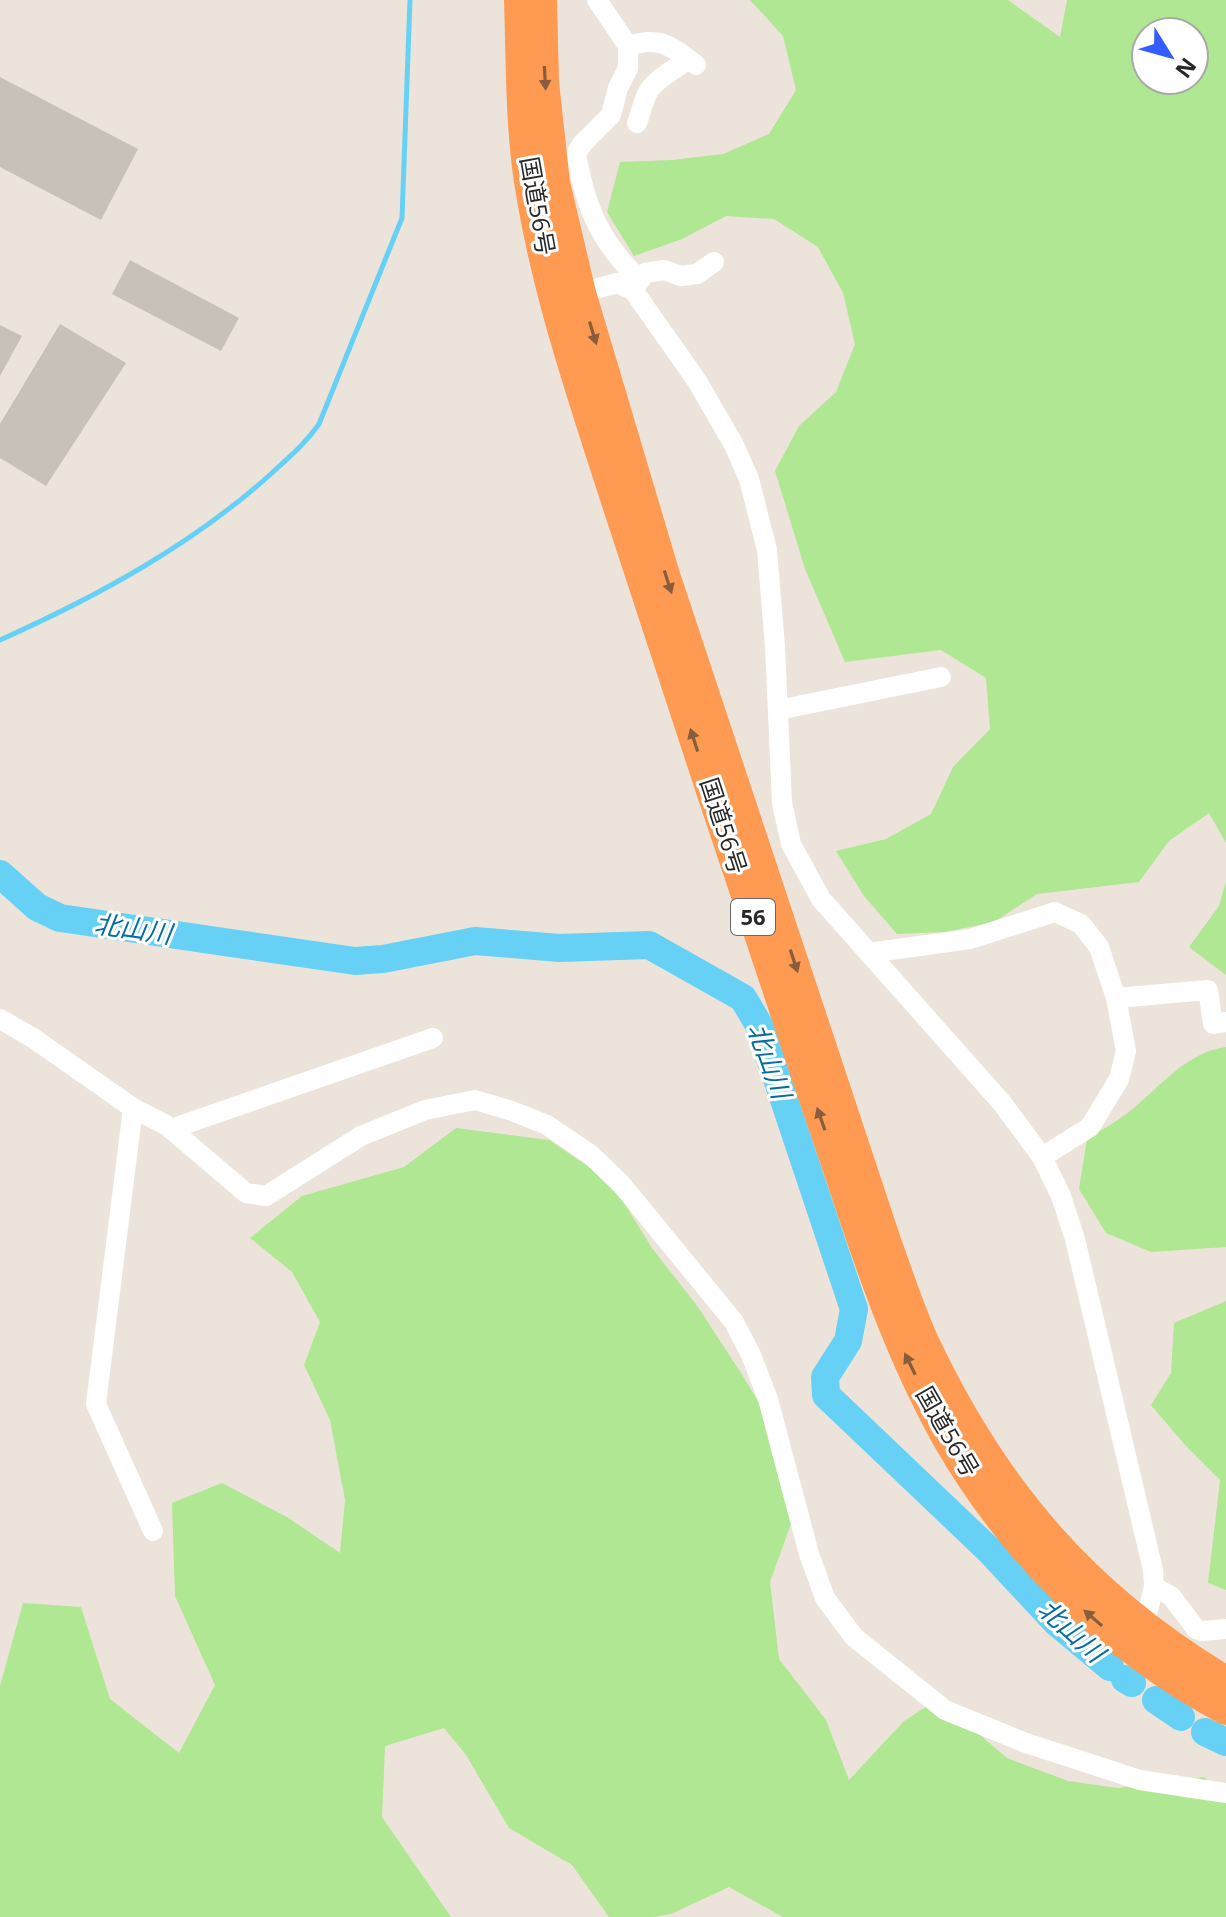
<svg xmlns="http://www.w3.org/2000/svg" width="1226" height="1917" viewBox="0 0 1226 1917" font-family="'Open Sans','Noto Sans JP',sans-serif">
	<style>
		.green { fill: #b0e792; fill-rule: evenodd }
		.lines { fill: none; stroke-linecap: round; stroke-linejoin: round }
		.stream { stroke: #66d1f5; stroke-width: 5 }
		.river { stroke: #66d1f5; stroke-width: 28 }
		.building { fill: #c7c1b9 }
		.minor { stroke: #fff; stroke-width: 20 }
		.highway { stroke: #ff9a52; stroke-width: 30 }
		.oneway { fill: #895c3b }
		.labels { text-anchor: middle; stroke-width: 6; stroke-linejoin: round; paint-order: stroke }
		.shield { fill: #fff; stroke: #696969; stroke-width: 2 }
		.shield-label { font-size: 22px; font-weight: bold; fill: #292929 }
		.street-label { font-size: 24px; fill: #292929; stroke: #fff }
		.water-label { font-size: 26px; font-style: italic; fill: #066da0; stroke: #fff }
	</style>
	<rect width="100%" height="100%" fill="#ece4da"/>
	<!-- green -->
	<g class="green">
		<path d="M750,0H1008L1060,37L1067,0H1226V843L1209,813L1169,841L1139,882L1037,894L994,922L946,932L897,934L864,896L836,851L886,839L931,814L953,767L990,729L986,678L941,650L845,662L805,569L775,471L799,426L836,392L855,344L843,293L818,247L774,219L726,216L682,239L634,256L607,212L620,162L672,160L723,154L769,134L796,90L783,36ZM1146,32H1194V80H1146Z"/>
		<path d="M1226,881V975L1189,947L1219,906Z"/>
		<path d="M1226,1047V1247L1151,1252L1106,1233L1079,1189L1087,1139C1101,1130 1116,1122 1129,1112C1159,1088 1186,1052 1226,1047Z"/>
		<path d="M456,1128L549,1140L611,1182L652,1248L698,1307L741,1373L775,1429L796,1510L770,1582L779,1659L826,1720L849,1780L904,1721L938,1699L1007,1758L1068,1781L1118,1788L1204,1777L1226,1798V1917H783L729,1887L671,1914L654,1917H609L572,1865L509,1828L466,1755L444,1728L385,1746L382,1817L451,1917H0V1686L23,1603L81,1607L110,1699L179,1753L215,1685L175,1596L172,1503L222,1483L287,1517L340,1553L345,1500L330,1420L304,1365L320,1322L292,1272L250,1238L302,1196L404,1167Z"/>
		<path d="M1226,1301V1590L1208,1583L1220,1480L1185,1445L1151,1405L1171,1373L1174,1323Z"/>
	</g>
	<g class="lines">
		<!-- stream -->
		<path class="stream" d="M0,640C98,596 192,545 272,473C289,457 306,443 319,424L402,218L410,0"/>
		<!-- river -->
		<g class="river">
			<path d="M0,874L37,907L60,918L355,961L383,959L475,941L560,948L649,945L743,998L759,1025L854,1309L848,1341L825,1377L826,1395L989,1550L1056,1622L1110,1667"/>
			<path d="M1125,1679L1132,1683"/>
			<path d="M1156,1700L1181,1717"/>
			<path d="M1205,1732L1226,1742"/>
		</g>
	</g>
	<!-- building -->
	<g class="building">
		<path d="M0,77L138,149L101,220L0,167Z"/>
		<path d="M130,260L239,318L221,351L112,294Z"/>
		<path d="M60,324L126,363L46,486L0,458V424Z"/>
		<path d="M0,325L22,336L0,376Z"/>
	</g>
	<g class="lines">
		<!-- minor -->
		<g class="minor">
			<path d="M597,0L628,46V68L618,88L611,115L582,144L576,154C586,208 599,241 640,280"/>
			<path d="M628,46C660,35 672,47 696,65"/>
			<path d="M637,123C641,113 643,101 648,92C656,78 675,70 688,59"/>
			<path d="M633,290L645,273L664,270L681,276L697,274L714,262"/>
			<path d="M581,293L617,283L633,290L697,381L734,445L749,479L767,550L775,646L782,803L791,844L821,899L1002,1103L1042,1157L1061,1196L1075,1239L1153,1570L1154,1587L1142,1633"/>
			<path d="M778,710L941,677"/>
			<path d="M869,953L970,939L1055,912L1081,924L1099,947L1116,998L1126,1051L1119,1079L1090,1127L1042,1157"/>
			<path d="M1116,998L1208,990L1213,1024L1226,1022"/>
			<path d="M0,1019L33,1038L133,1108L166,1125L246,1193L266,1196L361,1136L425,1110L475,1100L512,1111L547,1125L591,1155L622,1185L734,1322L751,1355L768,1399L809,1554L825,1598L854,1637L945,1710L1026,1743L1140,1780L1226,1793"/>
			<path d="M133,1108L96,1404L153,1531"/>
			<path d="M171,1129L433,1038"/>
			<path d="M1154,1587L1171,1596L1196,1629L1202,1631L1226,1629"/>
		</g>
		<!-- highway -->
		<g class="highway">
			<path d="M519,0C521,60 520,122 529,181C546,292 583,398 617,504C664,649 712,795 761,940C787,1018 813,1097 840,1175C870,1266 901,1357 948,1440C1013,1553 1111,1649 1226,1710"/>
			<path d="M542,0L544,82L555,183L581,293L665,575L885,1238C898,1274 910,1312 926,1346C996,1493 1087,1598 1226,1681"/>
		</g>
	</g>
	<!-- one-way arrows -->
	<defs><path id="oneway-solid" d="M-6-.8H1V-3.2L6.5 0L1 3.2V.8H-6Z" transform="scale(2)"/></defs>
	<g class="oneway">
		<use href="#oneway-solid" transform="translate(545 78) rotate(87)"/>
		<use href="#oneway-solid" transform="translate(593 333) rotate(73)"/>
		<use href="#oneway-solid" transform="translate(668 582) rotate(72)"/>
		<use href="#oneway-solid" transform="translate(694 740) rotate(-108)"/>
		<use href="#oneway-solid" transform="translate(794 961) rotate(72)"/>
		<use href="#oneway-solid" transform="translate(821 1119) rotate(-109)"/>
		<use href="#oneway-solid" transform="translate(910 1364) rotate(-116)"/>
		<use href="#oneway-solid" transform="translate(1093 1618) rotate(-139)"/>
	</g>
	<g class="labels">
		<!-- shield labels -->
		<rect class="shield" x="731" y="899" width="44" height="36" rx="6"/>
		<g class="shield-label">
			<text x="753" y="925">56</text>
		</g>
		<!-- street labels -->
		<g class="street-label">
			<text transform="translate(537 206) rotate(80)" y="8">国道56号</text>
			<text transform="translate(723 826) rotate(72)" y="8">国道56号</text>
			<text transform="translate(947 1432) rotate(60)" y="8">国道56号</text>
		</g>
		<!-- water labels -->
		<g class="water-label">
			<text transform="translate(133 929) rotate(8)" y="9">北山川</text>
			<text transform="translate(769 1061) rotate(70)" y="9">北山川</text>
			<text transform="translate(1071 1631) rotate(42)" y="9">北山川</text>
		</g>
	</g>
	<!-- north arrow -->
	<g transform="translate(1170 56) rotate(127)"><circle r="38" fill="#ffffff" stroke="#a9a9a9" stroke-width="2"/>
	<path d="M0-6L14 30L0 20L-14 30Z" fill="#345dff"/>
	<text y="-12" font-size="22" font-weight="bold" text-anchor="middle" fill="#292929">N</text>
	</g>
</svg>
